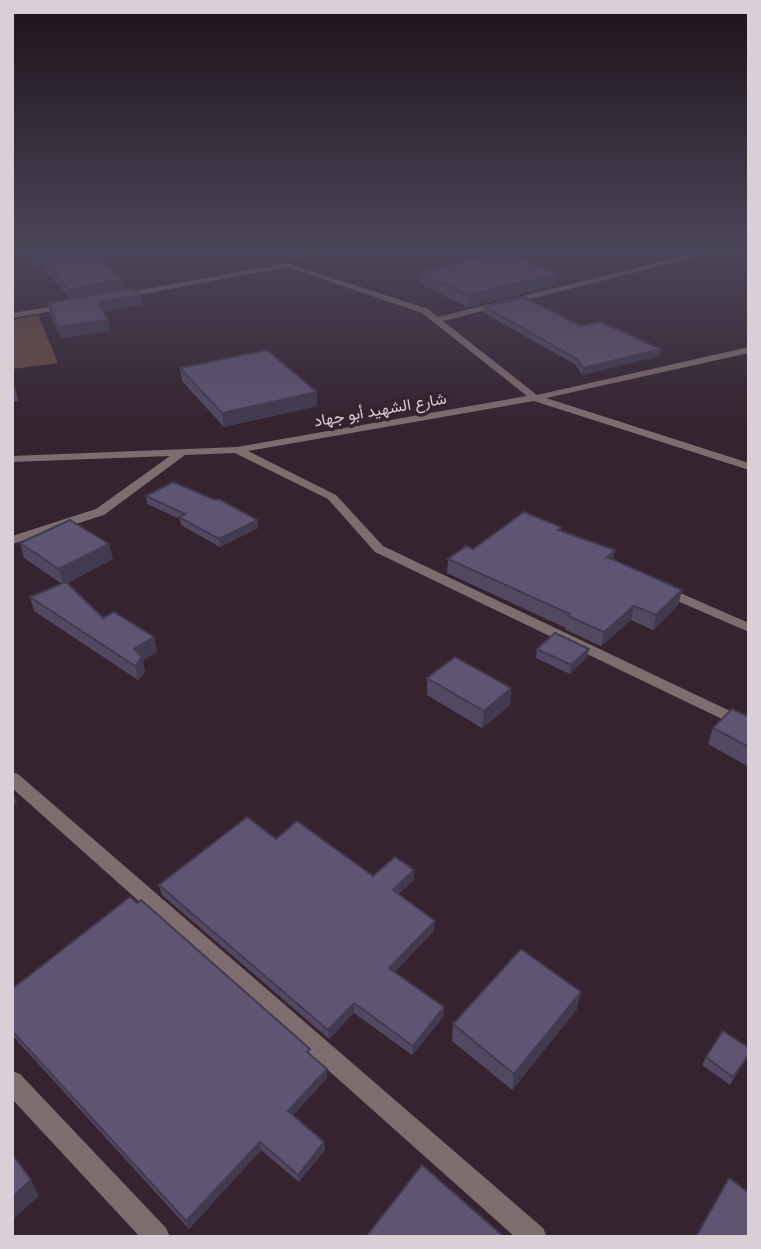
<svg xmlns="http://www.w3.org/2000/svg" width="761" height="1249" viewBox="0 0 761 1249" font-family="Roboto,Vazirmatn,sans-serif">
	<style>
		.green { fill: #684b3f }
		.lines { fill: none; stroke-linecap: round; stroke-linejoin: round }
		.service { fill: #7e6d6e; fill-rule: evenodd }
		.minor { fill: #7e6d6e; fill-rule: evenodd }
		.wall { fill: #524862 }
		.shaded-wall { fill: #423b50 }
		.building { fill: #5f5472; stroke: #423b50; stroke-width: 2 }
		.labels { text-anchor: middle; stroke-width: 7; stroke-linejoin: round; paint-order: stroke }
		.far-street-label { font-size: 16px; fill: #dbcfd7; stroke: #352330 }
	</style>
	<rect width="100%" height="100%" fill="#352330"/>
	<!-- green -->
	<path class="green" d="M38,315L58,363L12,369V320Z"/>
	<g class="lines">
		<!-- service -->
		<path class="service" d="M12,772L18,774L543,1228L547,1237H515L12,788Z"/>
		<!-- minor -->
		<g class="minor">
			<path d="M327,247H340L295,259L291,257Z"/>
			<path d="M716,248L749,250V254L716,252L443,321L537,395L749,347V353L546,398L749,463V470L534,401L248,451L336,495L383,546L749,720V732L375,552L328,499L235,453L185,455L104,515L12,544V536L96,509L170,456L12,462V456L237,447L527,396L422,313L287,267L122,298H119V294L287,263L428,309L438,317Z"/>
			<path d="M68,304H71V308L12,318V313Z"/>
			<path d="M664,586L749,623V632L659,593L657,590L659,587Z"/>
			<path d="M12,1071L20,1074L166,1228L170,1237H140L12,1099Z"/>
		</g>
	</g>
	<!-- wall -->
	<g class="wall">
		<path d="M15,247H84L124,288L88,296L143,305L103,311L110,331L61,338L50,314L48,303L71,299L40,266L34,267Z"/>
		<path d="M420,272L557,274L556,285L468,307L420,284Z"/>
		<path d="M485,307L581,326L661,349L659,356L582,375L576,365L484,313Z"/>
		<path d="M180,368L317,406L224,427L182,381Z"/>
		<path d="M12,380L16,392L18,401H12Z"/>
		<path d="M146,496L257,520L258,528L220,547L181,525L180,519L147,504Z"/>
		<path d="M561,527V531L613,560L682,590L678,605L653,630L631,620L601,646L566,630V628L447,573L448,559L473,549Z"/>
		<path d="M20,543L113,559L67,583L103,618L154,637L157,652L143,660L145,672L138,680L34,611L30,597L62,584L24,558Z"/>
		<path d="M537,649H589L587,657L570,674L536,658Z"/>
		<path d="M427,678L511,688L510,705L482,728L427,695Z"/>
		<path d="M749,717V767L708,744L713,728Z"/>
		<path d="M276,839L373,876L414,870V880L398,894L434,931L394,972L444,1016L412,1055L354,1013L329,1039L162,895L159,885Z"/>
		<path d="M12,989L310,1055L327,1078L293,1115L324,1142L325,1150L299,1182L261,1150L189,1229L12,1035Z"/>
		<path d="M577,1009L512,1090L452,1041L453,1024Z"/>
		<path d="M749,1048V1055L747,1058L730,1085L702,1065L706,1057Z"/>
	</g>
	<!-- shaded-wall -->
	<g class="shaded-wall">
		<path d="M38,257L40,266L34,267L32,258Z"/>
		<path d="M557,274L556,285L468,307V295Z"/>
		<path d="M122,279L124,288L71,300L69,290Z"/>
		<path d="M141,295L143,305L100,312L98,302Z"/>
		<path d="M108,320L110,331L61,338L58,327Z"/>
		<path d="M661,349L659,356L582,375L583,368Z"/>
		<path d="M317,392V406L224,427L222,413Z"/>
		<path d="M257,520L258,528L220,547L219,539Z"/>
		<path d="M109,544L113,559L63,584L59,569Z"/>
		<path d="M615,550L612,564L607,557Z"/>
		<path d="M682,590L678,605L653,630L656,615Z"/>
		<path d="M634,606L631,620L601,646L604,632Z"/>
		<path d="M154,637L157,652L143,660L145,672L138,680L135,666L134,649Z"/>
		<path d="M589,649L587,657L570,674L571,665Z"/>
		<path d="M511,688L510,705L482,728L484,711Z"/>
		<path d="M14,794L17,803L12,807V796Z"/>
		<path d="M414,870V880L392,900L393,890Z"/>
		<path d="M435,921L434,931L389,978V968Z"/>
		<path d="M581,992L577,1009L512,1090L514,1074Z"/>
		<path d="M354,1003V1013L329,1039L328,1030Z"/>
		<path d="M444,1007V1016L412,1055L413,1046Z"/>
		<path d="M749,1054L747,1058L730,1085L733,1077Z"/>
		<path d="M327,1069V1078L289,1119L288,1111Z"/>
		<path d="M260,1142L261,1150L189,1229L186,1221Z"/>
		<path d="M324,1142L325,1150L299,1182L298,1175Z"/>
		<path d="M31,1180L39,1196L12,1220V1197Z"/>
	</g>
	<!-- building -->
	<g class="building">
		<path d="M22,247H84L122,279L69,290L38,257L32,258Z"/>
		<path d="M504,252L557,274L468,295L420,272Z"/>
		<path d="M133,288L141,295L98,302L108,320L58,327L48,303Z"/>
		<path d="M524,297L581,326L601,322L661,349L583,368L577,359L485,307Z"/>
		<path d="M267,350L317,392L222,413L180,368Z"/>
		<path d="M12,380L16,392L12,391Z"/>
		<path d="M173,482L215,500L219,499L257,520L219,539L179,517L185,514L146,496Z"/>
		<path d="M524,512L561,527L558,530L615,550L607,557L682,590L656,615L634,606L604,632L568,616L570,614L448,559L466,546L473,549Z"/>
		<path d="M70,520L109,544L59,569L20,543Z"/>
		<path d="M66,582L103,618L114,612L154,637L134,649L142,657L135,666L30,597Z"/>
		<path d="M555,633L589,649L571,665L537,649Z"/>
		<path d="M455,657L511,688L484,711L427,678Z"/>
		<path d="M732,709L749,717V747L713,728Z"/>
		<path d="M247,817L276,839L297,821L373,876L395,857L414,870L393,890L435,921L389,968L444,1007L413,1046L354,1003L328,1030L159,885Z"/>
		<path d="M130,897L137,903L141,900L310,1049L307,1052L327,1069L288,1111L324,1142L298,1175L260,1142L186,1221L12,1031V989Z"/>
		<path d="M521,949L581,992L514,1074L453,1024Z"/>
		<path d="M723,1031L749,1048V1054L733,1077L706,1057Z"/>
		<path d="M12,1154L31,1180L12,1197Z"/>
		<path d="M422,1165L504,1237H366Z"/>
		<path d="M729,1178L749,1193V1237H696Z"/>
	</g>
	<!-- sky -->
	<linearGradient id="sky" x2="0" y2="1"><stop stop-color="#1d131a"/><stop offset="0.59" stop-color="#4b4559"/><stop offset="1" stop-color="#4b4559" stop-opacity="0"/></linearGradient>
	<rect width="761" height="422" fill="url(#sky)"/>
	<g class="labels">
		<!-- far-street labels -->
		<g class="far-street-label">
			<text transform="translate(380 409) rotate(-10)" y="6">شارع الشهيد أبو جهاد</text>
		</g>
	</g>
	<!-- border -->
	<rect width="761" height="1249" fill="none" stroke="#dbcfd7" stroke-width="28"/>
</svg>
